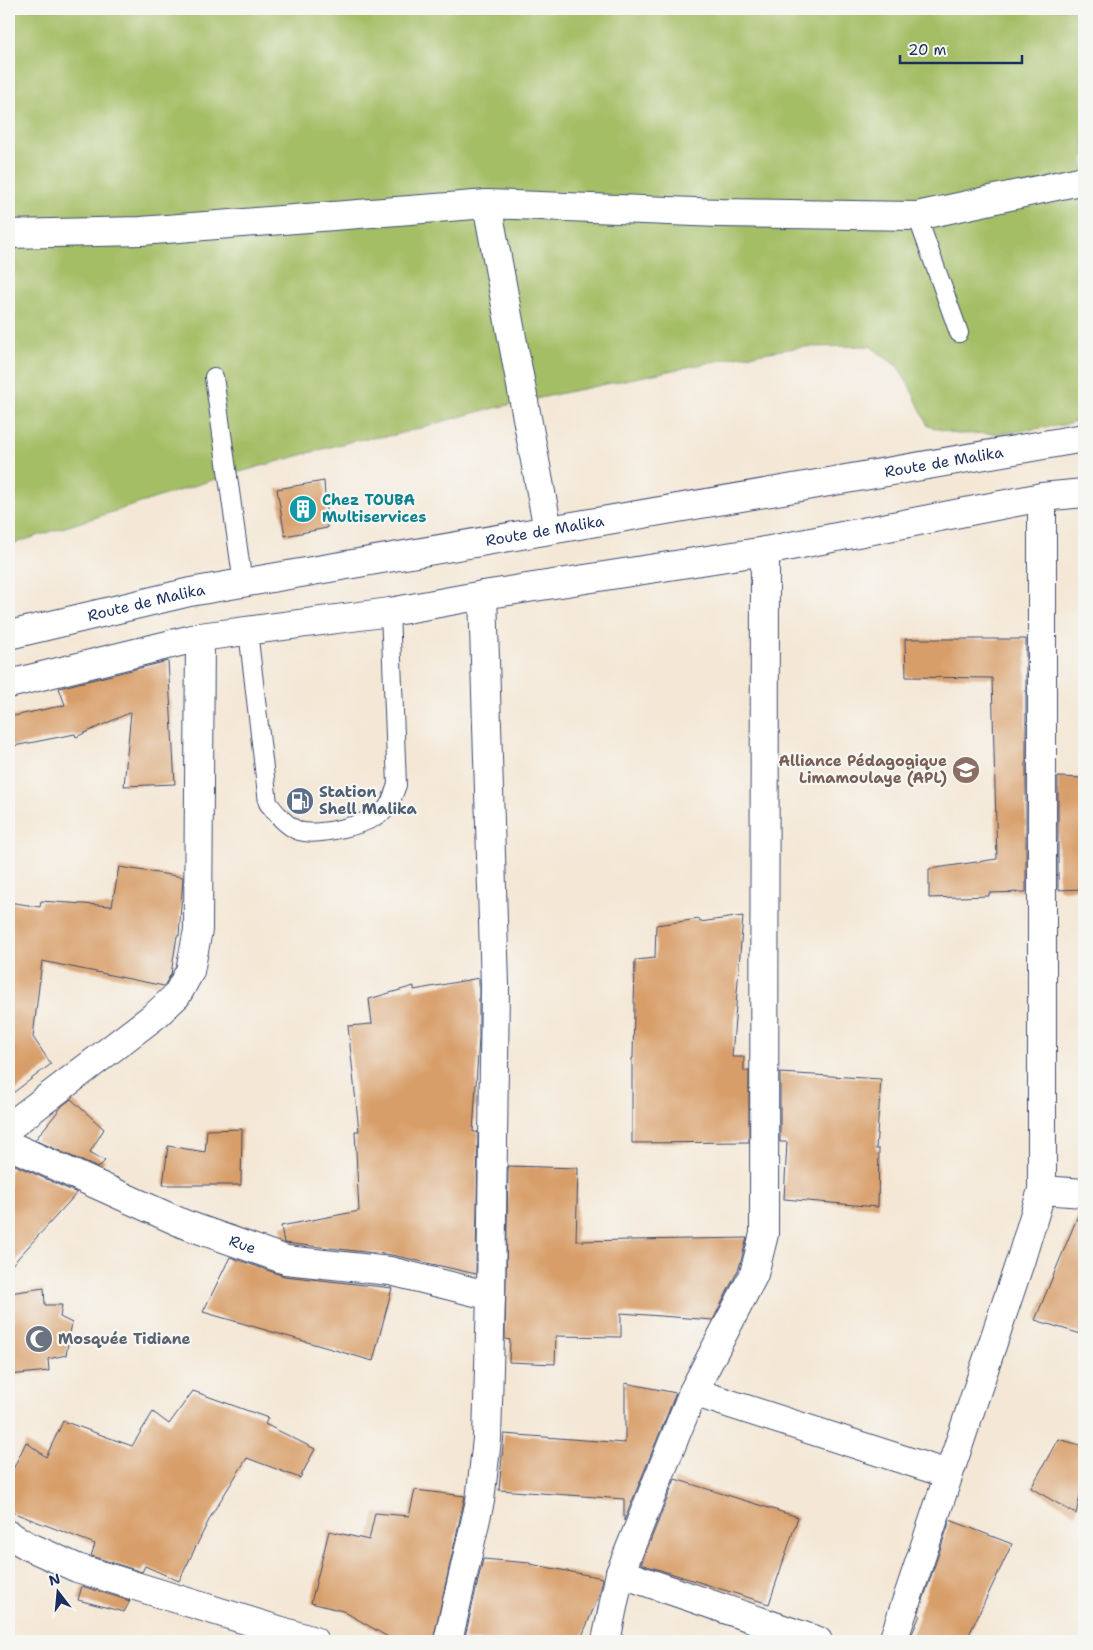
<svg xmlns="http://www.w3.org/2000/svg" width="1093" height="1650" viewBox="0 0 1093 1650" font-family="'Shantell Sans',sans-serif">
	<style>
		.green { fill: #a4be65; stroke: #607662 }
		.building { fill: #d89e69 }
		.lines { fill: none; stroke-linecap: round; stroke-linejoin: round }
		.service-casing { stroke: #3c4b70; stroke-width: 20 }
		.minor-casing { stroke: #3c4b70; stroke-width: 30 }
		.secondary-casing { stroke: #3c4b70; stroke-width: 30 }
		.service { stroke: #fff; stroke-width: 18 }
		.minor { stroke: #fff; stroke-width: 28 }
		.secondary { stroke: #fff; stroke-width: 28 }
		.labels { text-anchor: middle; stroke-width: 4.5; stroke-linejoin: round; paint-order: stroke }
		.street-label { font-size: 15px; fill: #1b2f5e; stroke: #f6f6f2 }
		.culture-label { font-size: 15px; font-weight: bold; fill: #0d838f; stroke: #f6f6f2; text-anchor: start }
		.education-label { font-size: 15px; font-weight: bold; fill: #785e54; stroke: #f6f6f2; text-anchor: end }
		.service-label { font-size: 15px; font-weight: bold; fill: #4e5e75; stroke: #f6f6f2; text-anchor: start }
		.worship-label { font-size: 15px; font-weight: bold; fill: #5b616d; stroke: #f6f6f2; text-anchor: start }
	</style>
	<rect width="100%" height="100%" fill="#f6f6f2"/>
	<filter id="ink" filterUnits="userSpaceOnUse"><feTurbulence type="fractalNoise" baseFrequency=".02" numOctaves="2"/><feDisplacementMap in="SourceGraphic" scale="10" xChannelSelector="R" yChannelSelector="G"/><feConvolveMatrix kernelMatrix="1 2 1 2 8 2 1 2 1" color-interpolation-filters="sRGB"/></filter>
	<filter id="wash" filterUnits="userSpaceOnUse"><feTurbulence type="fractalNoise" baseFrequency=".0096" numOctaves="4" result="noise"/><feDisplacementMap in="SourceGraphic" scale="20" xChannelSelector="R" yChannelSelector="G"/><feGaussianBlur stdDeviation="1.12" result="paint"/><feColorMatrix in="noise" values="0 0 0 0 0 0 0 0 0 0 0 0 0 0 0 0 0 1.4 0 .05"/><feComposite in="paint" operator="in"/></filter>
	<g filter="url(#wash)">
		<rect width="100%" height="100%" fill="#f4e7d5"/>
		<!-- green -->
		<path class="green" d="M9,9H1084V418L1063,425L1005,433L957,434L928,426L911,389L898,367L870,346L802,347L736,357L558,394L473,413L395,435L356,440L225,476L9,545Z"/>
		<g id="blocks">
			<!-- building -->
			<g class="building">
				<path d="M324,481L327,528L285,536L277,489Z"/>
				<path d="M905,639H1026V892L989,893V896L929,898V869L997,859L992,678L906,677Z"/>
				<path d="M168,661L175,784L124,786L131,712L76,737L75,734L9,747V717L65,705L59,688Z"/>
				<path d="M1058,777L1084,778V889L1058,890Z"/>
				<path d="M119,867L183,877L179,936H177L171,974L164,986L42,961L33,1037L51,1064L9,1096V902L40,907L41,901L112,906Z"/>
				<path d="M743,916L732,1057H744V1071H749V1142L632,1143V1058H633L635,960L655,958L656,925L699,919L700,922Z"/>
				<path d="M479,978V1038L473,1132H478L476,1274L392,1255L284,1243L281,1226L359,1211L355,1131H359L348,1026L372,1024L369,999L414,986V990Z"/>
				<path d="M780,1073L881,1079L876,1149H879L878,1207L784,1199L787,1142H780Z"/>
				<path d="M71,1099L104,1129L90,1152L105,1161L98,1168L35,1140L63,1105Z"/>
				<path d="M242,1129L241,1185H163L168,1146L205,1152L207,1130Z"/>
				<path d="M15,1165L77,1193L9,1268V1172Z"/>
				<path d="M508,1166L578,1168L576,1241L747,1238L739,1268L713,1320L621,1313V1337L556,1336L555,1364L509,1362L510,1340L505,1339Z"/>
				<path d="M1081,1208H1084V1335L1035,1320Z"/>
				<path d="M230,1257L284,1276L392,1288L373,1361L203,1312Z"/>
				<path d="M44,1288L45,1305H62L60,1317L72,1323L66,1355L48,1359L49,1371L9,1375V1293Z"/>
				<path d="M625,1383L676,1393L624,1521V1499L499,1490L504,1434L625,1443Z"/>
				<path d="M193,1391L268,1418L265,1424L315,1449L300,1478L247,1458L212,1514L179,1581L145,1566L142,1572L91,1556L95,1544L9,1511V1478L26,1442L46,1457L63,1421L132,1446L153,1412L169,1424Z"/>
				<path d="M1058,1439L1084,1446V1478L1076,1514L1031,1488Z"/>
				<path d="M675,1479L798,1517L769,1604L641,1564Z"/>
				<path d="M415,1490L465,1496L433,1641H395L343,1611L311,1603L329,1531L369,1540L375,1513L409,1516Z"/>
				<path d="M950,1520L1012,1544L966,1641H909L920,1615H918Z"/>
				<path d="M483,1559L530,1563V1564L603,1578L600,1593L580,1641H464Z"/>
				<path d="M82,1586L130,1601L124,1612L78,1600Z"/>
			</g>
		</g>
	</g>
	<g filter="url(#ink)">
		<use href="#blocks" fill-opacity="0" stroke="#3c4b70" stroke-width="1"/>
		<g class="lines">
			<defs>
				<g id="service">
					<path d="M917,216L959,333"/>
					<path d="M214,377L243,584"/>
					<path d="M248,631L268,803C276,813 286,826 299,831C318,837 372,824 386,809C391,804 394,792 397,785L390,612"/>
				</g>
				<g id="minor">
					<path d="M487,204L548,530"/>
					<path d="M9,234L141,231L487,204L720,213L917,216L1084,180"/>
					<path d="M9,1127L157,1014L177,995L190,971L198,930L200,637"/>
					<path id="s1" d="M9,1145L184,1224L286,1260L390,1271L491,1296"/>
					<path d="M1042,1190L1084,1193"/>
					<path d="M693,1392L948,1474"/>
					<path d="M9,1535L28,1546L77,1568L314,1641"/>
					<path d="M620,1573L818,1641"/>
					<path d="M448,1641L480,1501L487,1439L491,1296L495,986L483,595"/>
					<path d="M606,1641L620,1573L627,1556L693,1392L754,1274L764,1234L765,551"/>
					<path d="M893,1641L1021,1259L1042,1190V497"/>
				</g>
				<g id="secondary">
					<path id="s2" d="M9,635L190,592L1084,438"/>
					<path d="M9,684L200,637L390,612L483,595L765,551L1042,497L1084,493"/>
				</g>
			</defs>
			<!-- service casing -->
			<use href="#service" class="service-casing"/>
			<!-- minor casing -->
			<use href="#minor" class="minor-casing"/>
			<!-- secondary casing -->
			<use href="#secondary" class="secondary-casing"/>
			<!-- service -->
			<use href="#service" class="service"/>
			<!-- minor -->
			<use href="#minor" class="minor"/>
			<!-- secondary -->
			<use href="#secondary" class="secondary"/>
		</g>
	</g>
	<!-- icons -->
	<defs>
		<symbol id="building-disc" viewBox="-11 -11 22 22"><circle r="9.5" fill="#0f9aa8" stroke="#f6f6f2"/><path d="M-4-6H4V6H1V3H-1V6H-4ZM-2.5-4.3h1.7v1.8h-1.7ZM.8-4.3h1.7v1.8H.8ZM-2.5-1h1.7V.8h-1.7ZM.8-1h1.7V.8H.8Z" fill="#fff"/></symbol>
		<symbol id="school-disc" viewBox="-11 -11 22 22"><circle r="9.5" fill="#8d6e63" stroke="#f6f6f2"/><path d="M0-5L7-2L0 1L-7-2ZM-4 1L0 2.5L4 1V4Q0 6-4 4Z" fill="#fff"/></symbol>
		<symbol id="fuel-disc" viewBox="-11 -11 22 22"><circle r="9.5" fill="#5c6f8a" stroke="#f6f6f2"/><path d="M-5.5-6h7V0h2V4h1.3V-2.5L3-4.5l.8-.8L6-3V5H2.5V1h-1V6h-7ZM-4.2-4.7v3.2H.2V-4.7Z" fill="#fff"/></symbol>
		<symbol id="mosque-disc" viewBox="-11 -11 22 22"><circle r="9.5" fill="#6b7280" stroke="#f6f6f2"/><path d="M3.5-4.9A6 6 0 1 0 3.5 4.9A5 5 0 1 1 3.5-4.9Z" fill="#fff"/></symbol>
	</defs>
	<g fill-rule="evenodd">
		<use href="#building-disc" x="287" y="493" width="32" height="32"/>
		<use href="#school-disc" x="950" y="754" width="32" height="32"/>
		<use href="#fuel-disc" x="284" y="785" width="32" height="32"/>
		<use href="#mosque-disc" x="23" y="1323" width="32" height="32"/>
	</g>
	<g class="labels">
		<!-- street labels -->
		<g class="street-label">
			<text dy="5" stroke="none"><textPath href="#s2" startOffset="951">Route de Malika</textPath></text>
			<text dy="5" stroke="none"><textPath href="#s2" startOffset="546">Route de Malika</textPath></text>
			<text dy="5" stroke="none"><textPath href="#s2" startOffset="141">Route de Malika</textPath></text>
			<text dy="5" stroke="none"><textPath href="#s1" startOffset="254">Rue</textPath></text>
		</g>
		<!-- culture labels -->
		<g class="culture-label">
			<text x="322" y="505">Chez TOUBA<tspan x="322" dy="17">Multiservices</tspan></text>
		</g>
		<!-- education labels -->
		<g class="education-label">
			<text x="947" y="766">Alliance Pédagogique<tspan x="947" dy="17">Limamoulaye (APL)</tspan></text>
		</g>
		<!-- service labels -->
		<g class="service-label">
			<text x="319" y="797">Station<tspan x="319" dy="17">Shell Malika</tspan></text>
		</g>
		<!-- worship labels -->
		<g class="worship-label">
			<text x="58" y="1344">Mosquée Tidiane</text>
		</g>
	</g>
	<!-- margin -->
	<rect width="1093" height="1650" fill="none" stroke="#f6f6f2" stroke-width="30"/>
	<!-- north arrow -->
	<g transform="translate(58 1592) rotate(344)" stroke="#f6f6f2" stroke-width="4" paint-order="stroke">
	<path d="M0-4L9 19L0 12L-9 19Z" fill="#1b2f5e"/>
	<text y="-8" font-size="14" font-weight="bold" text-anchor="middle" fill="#1b2f5e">N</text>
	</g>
	<!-- scale -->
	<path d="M900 55v8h122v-8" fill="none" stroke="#1b2f5e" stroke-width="2.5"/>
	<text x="908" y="55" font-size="15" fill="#1b2f5e" stroke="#f6f6f2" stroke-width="4" paint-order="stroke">20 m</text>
</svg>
